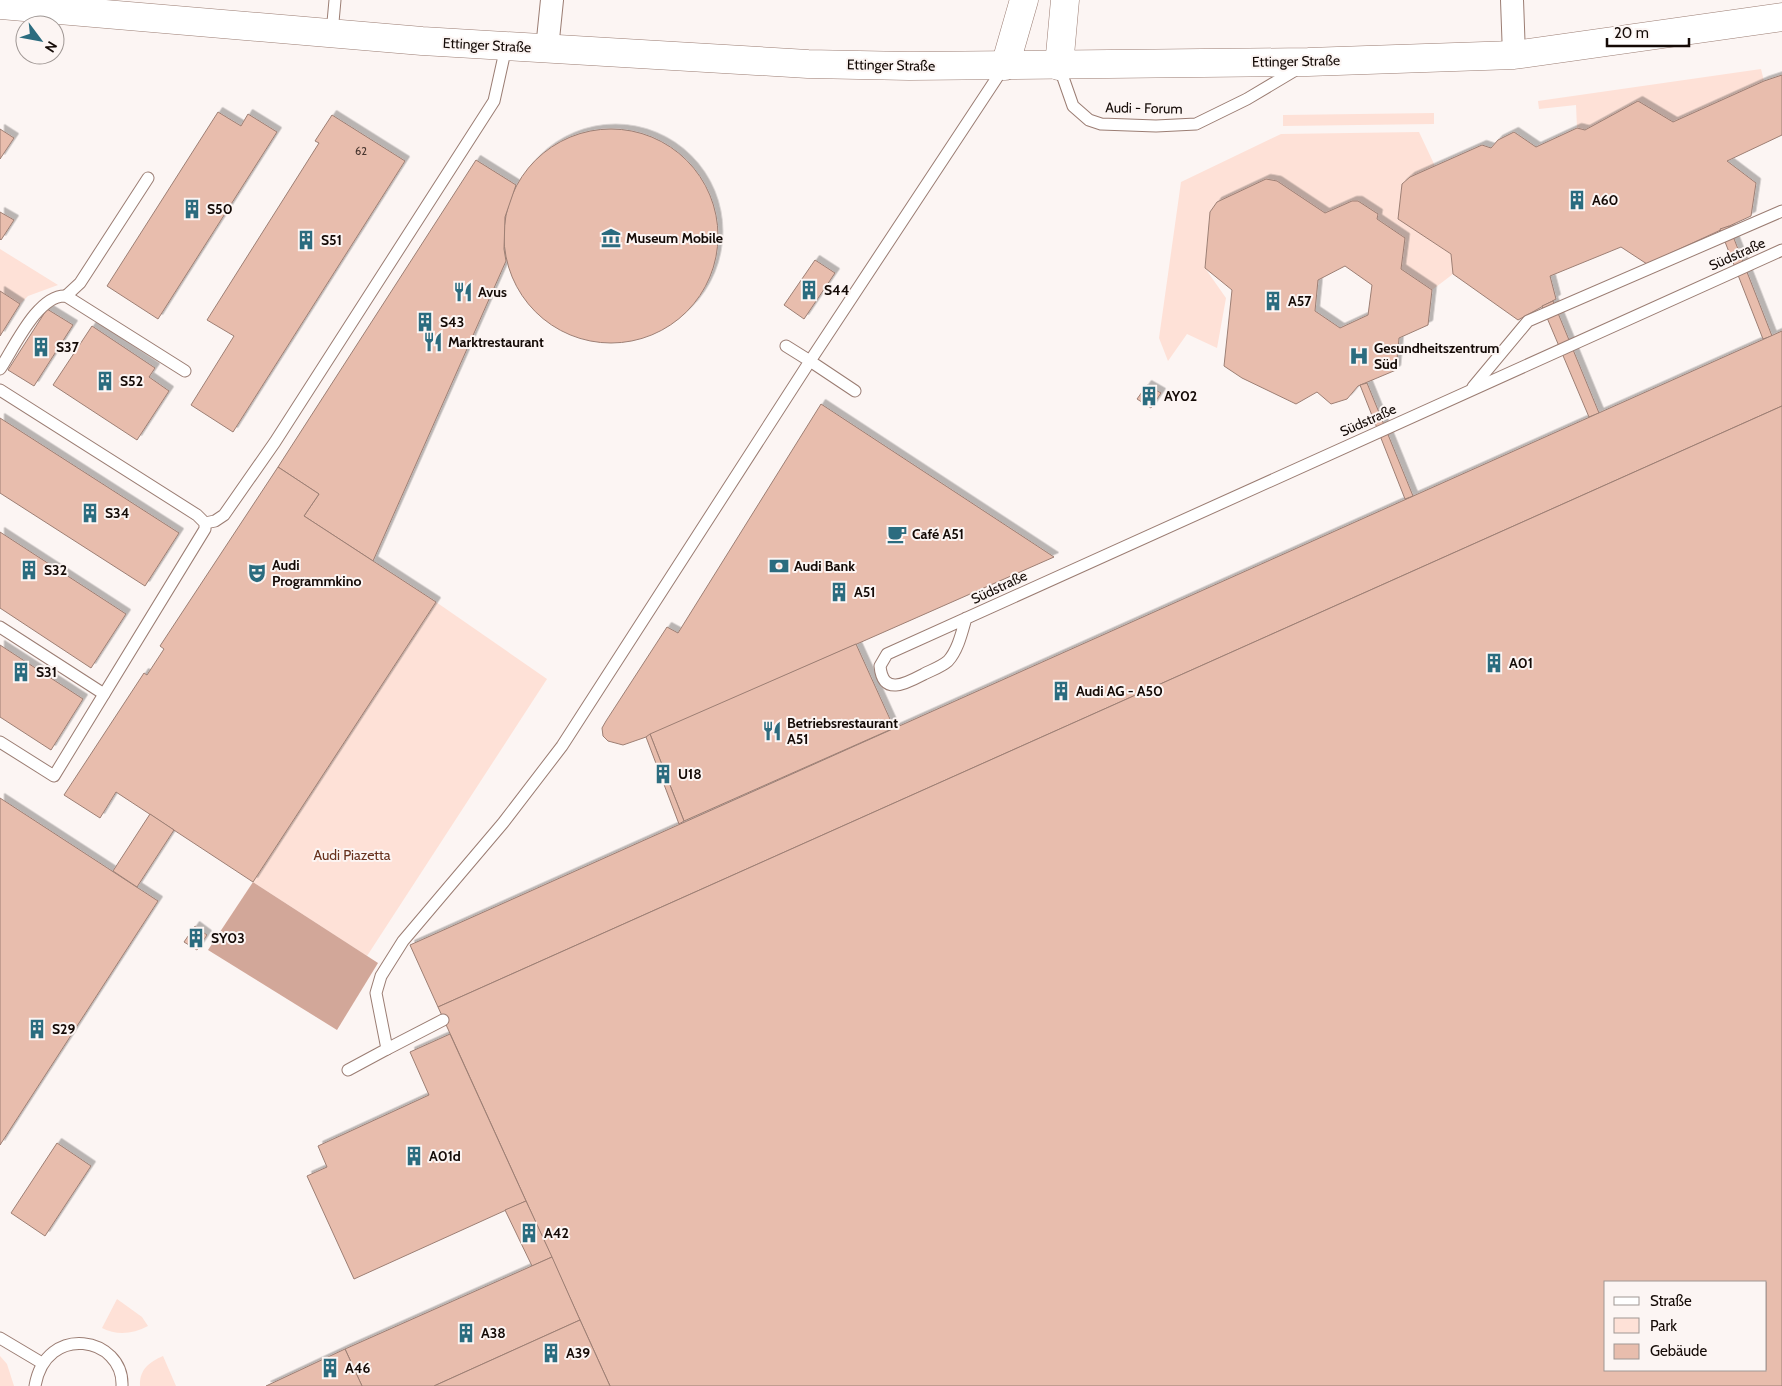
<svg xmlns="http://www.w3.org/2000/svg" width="1782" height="1386" viewBox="0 0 1782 1386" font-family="Cabin,sans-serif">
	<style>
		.green { fill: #fee1d7 }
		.forest { fill: #d2a799 }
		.building { fill: #e8bdad; stroke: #9d7f74; fill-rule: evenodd; filter: url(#shadow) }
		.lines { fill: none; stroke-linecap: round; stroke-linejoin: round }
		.service-casing { stroke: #9b7d73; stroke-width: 13 }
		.minor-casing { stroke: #9b7d73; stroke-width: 24 }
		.tertiary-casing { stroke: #9b7d73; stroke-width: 29 }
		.secondary-casing { stroke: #9b7d73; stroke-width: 29 }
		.service { stroke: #fff; stroke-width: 11 }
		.minor { stroke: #fff; stroke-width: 22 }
		.tertiary { stroke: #fff; stroke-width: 28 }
		.secondary { stroke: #fff; stroke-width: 28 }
		.labels { text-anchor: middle; stroke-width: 4; stroke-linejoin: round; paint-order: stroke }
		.number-label { font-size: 11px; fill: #493730 }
		.street-label { font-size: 14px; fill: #140a06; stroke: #fcf5f3 }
		.poi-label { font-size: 14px; font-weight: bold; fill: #140a06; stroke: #fcf5f3; text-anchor: start }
		.park-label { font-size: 14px; fill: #68321e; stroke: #fcf5f3 }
	</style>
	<defs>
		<filter id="shadow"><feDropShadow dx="4.5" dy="-4.5" stdDeviation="0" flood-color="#0004"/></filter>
	</defs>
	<rect width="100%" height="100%" fill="#fcf5f3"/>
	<!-- green -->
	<g class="green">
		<path d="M1761,69L1764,81L1673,122L1585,130L1577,128L1576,105L1539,109L1538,101Z"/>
		<path d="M1434,113V124L1283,126V115Z"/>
		<path d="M1419,132L1435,166L1399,219L1451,254L1453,274L1432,290L1401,269L1405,239L1377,219L1378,214C1351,196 1353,201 1325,213L1277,181L1266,179L1217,202L1210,212L1205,268L1226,298L1217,348L1187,334L1168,361L1159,338L1181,182L1281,134Z"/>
		<path d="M0,249L58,285L28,296L20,304L0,291Z"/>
		<path d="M436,602L547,679L367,956L253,882Z"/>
		<path d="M117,1299L142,1317L148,1326C133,1334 117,1336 102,1328Z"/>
		<path d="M0,1356L7,1364L14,1386H0Z"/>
		<path d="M163,1356L176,1386H140C139,1370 149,1362 163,1356Z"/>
	</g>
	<!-- forest -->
	<path class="forest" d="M253,882L378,963L337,1030L208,950Z"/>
	<!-- building -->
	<g class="building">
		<path d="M1782,75V135L1727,161L1756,183L1751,216L1647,264L1621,247L1550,276L1556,299L1518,320L1453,274L1451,254L1398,219L1402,184L1410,177L1482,145L1491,148L1498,140L1514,132L1536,147L1577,128L1585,130L1638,101L1673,122L1764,81Z"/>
		<path d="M218,112L241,126L248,114L277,132L158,319L107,286Z"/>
		<path d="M332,115L405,161L233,432L191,405L234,336L207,320L319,143L315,141Z"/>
		<circle cx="611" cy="236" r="107"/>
		<path d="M0,129L14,138L0,159Z"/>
		<path d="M476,160L516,185L505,217L504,249L506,261L373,561L304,516L319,494L278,467Z"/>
		<path d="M1266,179L1277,181L1325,213L1352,201H1358L1378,214L1377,219L1405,238L1401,269L1432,290L1428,325L1399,338L1396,370L1358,386L1347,399L1331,404L1317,392L1296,404L1242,378L1224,366L1232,290L1205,268L1210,212L1217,202ZM1345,266L1372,285L1368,315L1340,328L1315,311L1318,280Z"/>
		<path d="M0,212L14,220L1,240L0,239Z"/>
		<path d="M1729,226L1772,336L1763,339L1720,229Z"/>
		<path d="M815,260L835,273L804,319L784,305Z"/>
		<path d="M0,291L20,304L0,336Z"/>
		<path d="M1553,301L1599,413L1589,417L1542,306Z"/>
		<path d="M47,309L73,325L34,386L8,370Z"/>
		<path d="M92,326L155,368L149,377L169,391L137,440L53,385Z"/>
		<path d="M1782,331V406L438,1007L410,945Z"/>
		<path d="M1367,383L1413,496L1405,499L1360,385Z"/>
		<path d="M1147,385L1161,393L1151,408L1137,399Z"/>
		<path d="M821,404L1054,557L646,737L623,745L608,741L603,736L602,728L606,721L667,627L678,633Z"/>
		<path d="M1782,406V1386H610L438,1007ZM1606,1282H1766V1370H1606Z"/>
		<path d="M0,418L179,533L145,586L0,493Z"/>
		<path d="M278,467L319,494L304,516L436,602L253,882L116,792L100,818L64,795L144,673L147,675L164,649L160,646Z"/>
		<path d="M0,532L126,614L91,668L0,608Z"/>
		<path d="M856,644L894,728L684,821L650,734Z"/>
		<path d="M0,645L83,699L51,750L0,717Z"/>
		<path d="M650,734L684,821L679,824L646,737Z"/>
		<path d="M0,798L158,901L0,1145Z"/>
		<path d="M150,814L174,830L137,887L113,871Z"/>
		<path d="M195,926L207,935L197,950L184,942Z"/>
		<path d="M450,1034L526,1201L354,1279L307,1176L327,1167L318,1146L429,1095L410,1052Z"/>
		<path d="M57,1143L91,1166L45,1236L11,1213Z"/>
		<path d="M526,1201L552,1257L532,1266L505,1210Z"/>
		<path d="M552,1257L580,1320L434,1386H362L345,1349Z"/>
		<path d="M580,1320L610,1386H434Z"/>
		<path d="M345,1349L362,1386H266Z"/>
	</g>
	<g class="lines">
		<defs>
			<g id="service">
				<path d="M332,33L335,0"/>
				<path d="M1059,66L1073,106L1089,120L1101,124L1156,126L1196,124L1247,99L1299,68"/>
				<path d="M66,296L80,283L148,178"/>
				<path d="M0,369C14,348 38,294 66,296L185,371"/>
				<path d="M1473,387L1528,321L1782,211"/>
				<path d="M0,390L197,515L205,523V529L54,776L0,742"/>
				<path d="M855,391L810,361L1004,67"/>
				<path d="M205,523L215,521L224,515L275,442L494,101L506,47"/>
				<path d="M966,618C962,632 958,650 948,661C941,667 932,670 924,674C907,683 883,697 880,666L887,654L1782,250"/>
				<path d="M0,627L104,694"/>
				<path d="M387,1049L443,1020"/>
				<path d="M348,1070L387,1049L376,993L381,976L403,941L503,823L562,746L810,361L786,346"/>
				<path d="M0,1338L42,1363"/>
				<path d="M35,1386C46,1322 124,1337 122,1386"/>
			</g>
			<g id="minor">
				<path d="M1512,0L1514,55"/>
				<path d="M547,49L552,0"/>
			</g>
			<g id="tertiary">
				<path d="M1005,66L1024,0"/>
				<path d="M1059,66L1065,0"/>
			</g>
			<path id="secondary" d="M0,5L422,41L808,64L909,66L1308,62L1514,55L1782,17"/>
		</defs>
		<!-- service casing -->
		<use href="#service" class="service-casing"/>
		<!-- minor casing -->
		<use href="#minor" class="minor-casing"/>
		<!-- tertiary casing -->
		<use href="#tertiary" class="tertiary-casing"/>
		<!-- secondary casing -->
		<use href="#secondary" class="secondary-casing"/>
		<!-- service -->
		<use href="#service" class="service"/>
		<!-- minor -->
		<use href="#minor" class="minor"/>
		<!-- tertiary -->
		<use href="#tertiary" class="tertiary"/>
		<!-- secondary -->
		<use href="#secondary" class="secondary"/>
	</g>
	<!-- icons -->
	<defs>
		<symbol id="building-bare" viewBox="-9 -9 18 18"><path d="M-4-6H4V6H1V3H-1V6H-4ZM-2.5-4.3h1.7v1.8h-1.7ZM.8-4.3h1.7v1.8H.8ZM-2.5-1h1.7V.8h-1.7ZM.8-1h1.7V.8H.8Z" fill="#2b6c7f" stroke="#fcf5f3" stroke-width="2.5" paint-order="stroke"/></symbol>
		<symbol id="museum-bare" viewBox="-9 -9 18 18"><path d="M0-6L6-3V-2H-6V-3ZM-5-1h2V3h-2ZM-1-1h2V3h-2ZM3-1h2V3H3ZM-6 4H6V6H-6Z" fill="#2b6c7f" stroke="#fcf5f3" stroke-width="2.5" paint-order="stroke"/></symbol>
		<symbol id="restaurant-bare" viewBox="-9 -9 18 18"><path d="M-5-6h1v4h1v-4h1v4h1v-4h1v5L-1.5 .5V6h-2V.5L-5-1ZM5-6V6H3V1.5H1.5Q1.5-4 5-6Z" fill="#2b6c7f" stroke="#fcf5f3" stroke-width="2.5" paint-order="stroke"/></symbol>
		<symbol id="hospital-bare" viewBox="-9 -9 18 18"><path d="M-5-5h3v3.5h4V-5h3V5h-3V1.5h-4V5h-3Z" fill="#2b6c7f" stroke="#fcf5f3" stroke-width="2.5" paint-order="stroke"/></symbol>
		<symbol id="cafe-bare" viewBox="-9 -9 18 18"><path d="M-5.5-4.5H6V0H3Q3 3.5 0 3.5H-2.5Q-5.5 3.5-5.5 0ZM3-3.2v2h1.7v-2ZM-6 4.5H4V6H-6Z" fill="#2b6c7f" stroke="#fcf5f3" stroke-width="2.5" paint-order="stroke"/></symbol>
		<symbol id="bank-bare" viewBox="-9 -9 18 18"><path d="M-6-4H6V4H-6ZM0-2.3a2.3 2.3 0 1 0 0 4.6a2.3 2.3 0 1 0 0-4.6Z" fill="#2b6c7f" stroke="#fcf5f3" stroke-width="2.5" paint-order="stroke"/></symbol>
		<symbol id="theatre-bare" viewBox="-9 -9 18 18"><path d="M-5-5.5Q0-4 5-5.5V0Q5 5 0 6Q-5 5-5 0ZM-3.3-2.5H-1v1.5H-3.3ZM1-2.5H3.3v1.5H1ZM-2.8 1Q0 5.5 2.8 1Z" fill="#2b6c7f" stroke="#fcf5f3" stroke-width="2.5" paint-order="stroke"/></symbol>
	</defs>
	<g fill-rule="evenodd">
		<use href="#building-bare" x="1563" y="186" width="28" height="28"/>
		<use href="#building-bare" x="178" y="195" width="28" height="28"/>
		<use href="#museum-bare" x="597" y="224" width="28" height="28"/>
		<use href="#building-bare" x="292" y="226" width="28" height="28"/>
		<use href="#building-bare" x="795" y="276" width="28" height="28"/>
		<use href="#restaurant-bare" x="449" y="278" width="28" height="28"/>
		<use href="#building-bare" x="1259" y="287" width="28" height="28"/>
		<use href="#building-bare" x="411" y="308" width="28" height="28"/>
		<use href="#restaurant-bare" x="419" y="328" width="28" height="28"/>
		<use href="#building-bare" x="27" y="333" width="28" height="28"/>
		<use href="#hospital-bare" x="1345" y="342" width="28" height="28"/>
		<use href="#building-bare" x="91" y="367" width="28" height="28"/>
		<use href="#building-bare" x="1135" y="382" width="28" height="28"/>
		<use href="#building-bare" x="76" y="499" width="28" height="28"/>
		<use href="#cafe-bare" x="883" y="520" width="28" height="28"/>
		<use href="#bank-bare" x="765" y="552" width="28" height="28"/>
		<use href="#building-bare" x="15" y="556" width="28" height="28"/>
		<use href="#theatre-bare" x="243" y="559" width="28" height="28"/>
		<use href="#building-bare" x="825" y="578" width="28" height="28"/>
		<use href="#building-bare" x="1480" y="649" width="28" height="28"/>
		<use href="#building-bare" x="7" y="658" width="28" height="28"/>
		<use href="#building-bare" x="1047" y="677" width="28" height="28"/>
		<use href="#restaurant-bare" x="758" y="717" width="28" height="28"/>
		<use href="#building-bare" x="649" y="760" width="28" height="28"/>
		<use href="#building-bare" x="182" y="924" width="28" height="28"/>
		<use href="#building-bare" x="23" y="1015" width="28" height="28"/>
		<use href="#building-bare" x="400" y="1142" width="28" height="28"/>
		<use href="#building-bare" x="515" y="1219" width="28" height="28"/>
		<use href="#building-bare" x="452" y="1319" width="28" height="28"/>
		<use href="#building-bare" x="537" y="1339" width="28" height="28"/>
		<use href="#building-bare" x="316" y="1354" width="28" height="28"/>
	</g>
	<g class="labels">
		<!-- number labels -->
		<g class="number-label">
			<text x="361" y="155">62</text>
		</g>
		<!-- street labels -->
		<g class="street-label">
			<text transform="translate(487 45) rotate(3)" y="5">Ettinger Straße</text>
			<text transform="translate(1296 61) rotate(-1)" y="5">Ettinger Straße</text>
			<text transform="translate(891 65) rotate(1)" y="5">Ettinger Straße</text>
			<text transform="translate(1144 108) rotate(1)" y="5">Audi - Forum</text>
			<text transform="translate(1737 254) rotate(-24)" y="5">Südstraße</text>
			<text transform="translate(1368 420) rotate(-24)" y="5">Südstraße</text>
			<text transform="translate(999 587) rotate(-25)" y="5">Südstraße</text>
		</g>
		<!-- poi labels -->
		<g class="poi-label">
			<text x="1592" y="205">A60</text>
			<text x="207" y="214">S50</text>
			<text x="626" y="243">Museum Mobile</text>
			<text x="321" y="245">S51</text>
			<text x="824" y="295">S44</text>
			<text x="478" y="297">Avus</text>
			<text x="1288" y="306">A57</text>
			<text x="440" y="327">S43</text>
			<text x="448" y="347">Marktrestaurant</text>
			<text x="56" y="352">S37</text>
			<text x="1374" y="353">Gesundheitszentrum<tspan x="1374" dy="16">Süd</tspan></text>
			<text x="120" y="386">S52</text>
			<text x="1164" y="401">AY02</text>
			<text x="105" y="518">S34</text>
			<text x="912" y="539">Café A51</text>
			<text x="272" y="570">Audi<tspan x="272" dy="16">Programmkino</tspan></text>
			<text x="794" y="571">Audi Bank</text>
			<text x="44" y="575">S32</text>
			<text x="854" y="597">A51</text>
			<text x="1509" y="668">A01</text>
			<text x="36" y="677">S31</text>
			<text x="1076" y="696">Audi AG - A50</text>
			<text x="787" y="728">Betriebsrestaurant<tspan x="787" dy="16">A51</tspan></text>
			<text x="678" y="779">U18</text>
			<text x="211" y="943">SY03</text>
			<text x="52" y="1034">S29</text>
			<text x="429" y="1161">A01d</text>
			<text x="544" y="1238">A42</text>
			<text x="481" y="1338">A38</text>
			<text x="566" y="1358">A39</text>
			<text x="345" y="1373">A46</text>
		</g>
		<!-- park labels -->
		<g class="park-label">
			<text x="352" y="860">Audi Piazetta</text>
		</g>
	</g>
	<!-- legend -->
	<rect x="1604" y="1281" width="162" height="90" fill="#fcf5f3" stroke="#9f9794"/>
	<rect x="1614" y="1297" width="25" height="8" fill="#ffffff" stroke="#9f9794"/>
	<text x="1650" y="1306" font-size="15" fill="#140a06">Straße</text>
	<rect x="1614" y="1318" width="25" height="15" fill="#fee1d7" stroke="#9f9794"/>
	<text x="1650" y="1331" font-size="15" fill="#140a06">Park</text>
	<rect x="1614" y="1344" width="25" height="15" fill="#e8bdad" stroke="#9f9794"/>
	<text x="1650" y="1356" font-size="15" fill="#140a06">Gebäude</text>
	<!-- north arrow -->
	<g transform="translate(40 40) rotate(122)"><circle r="24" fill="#fcf5f3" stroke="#9f9794"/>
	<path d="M0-4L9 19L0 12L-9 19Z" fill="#2b6c7f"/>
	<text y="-8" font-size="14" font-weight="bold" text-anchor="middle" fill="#140a06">N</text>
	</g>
	<!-- scale -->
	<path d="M1607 38v8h82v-8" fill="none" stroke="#140a06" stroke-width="2.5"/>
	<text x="1614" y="38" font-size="15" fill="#140a06" stroke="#fcf5f3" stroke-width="4" paint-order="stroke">20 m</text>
</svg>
